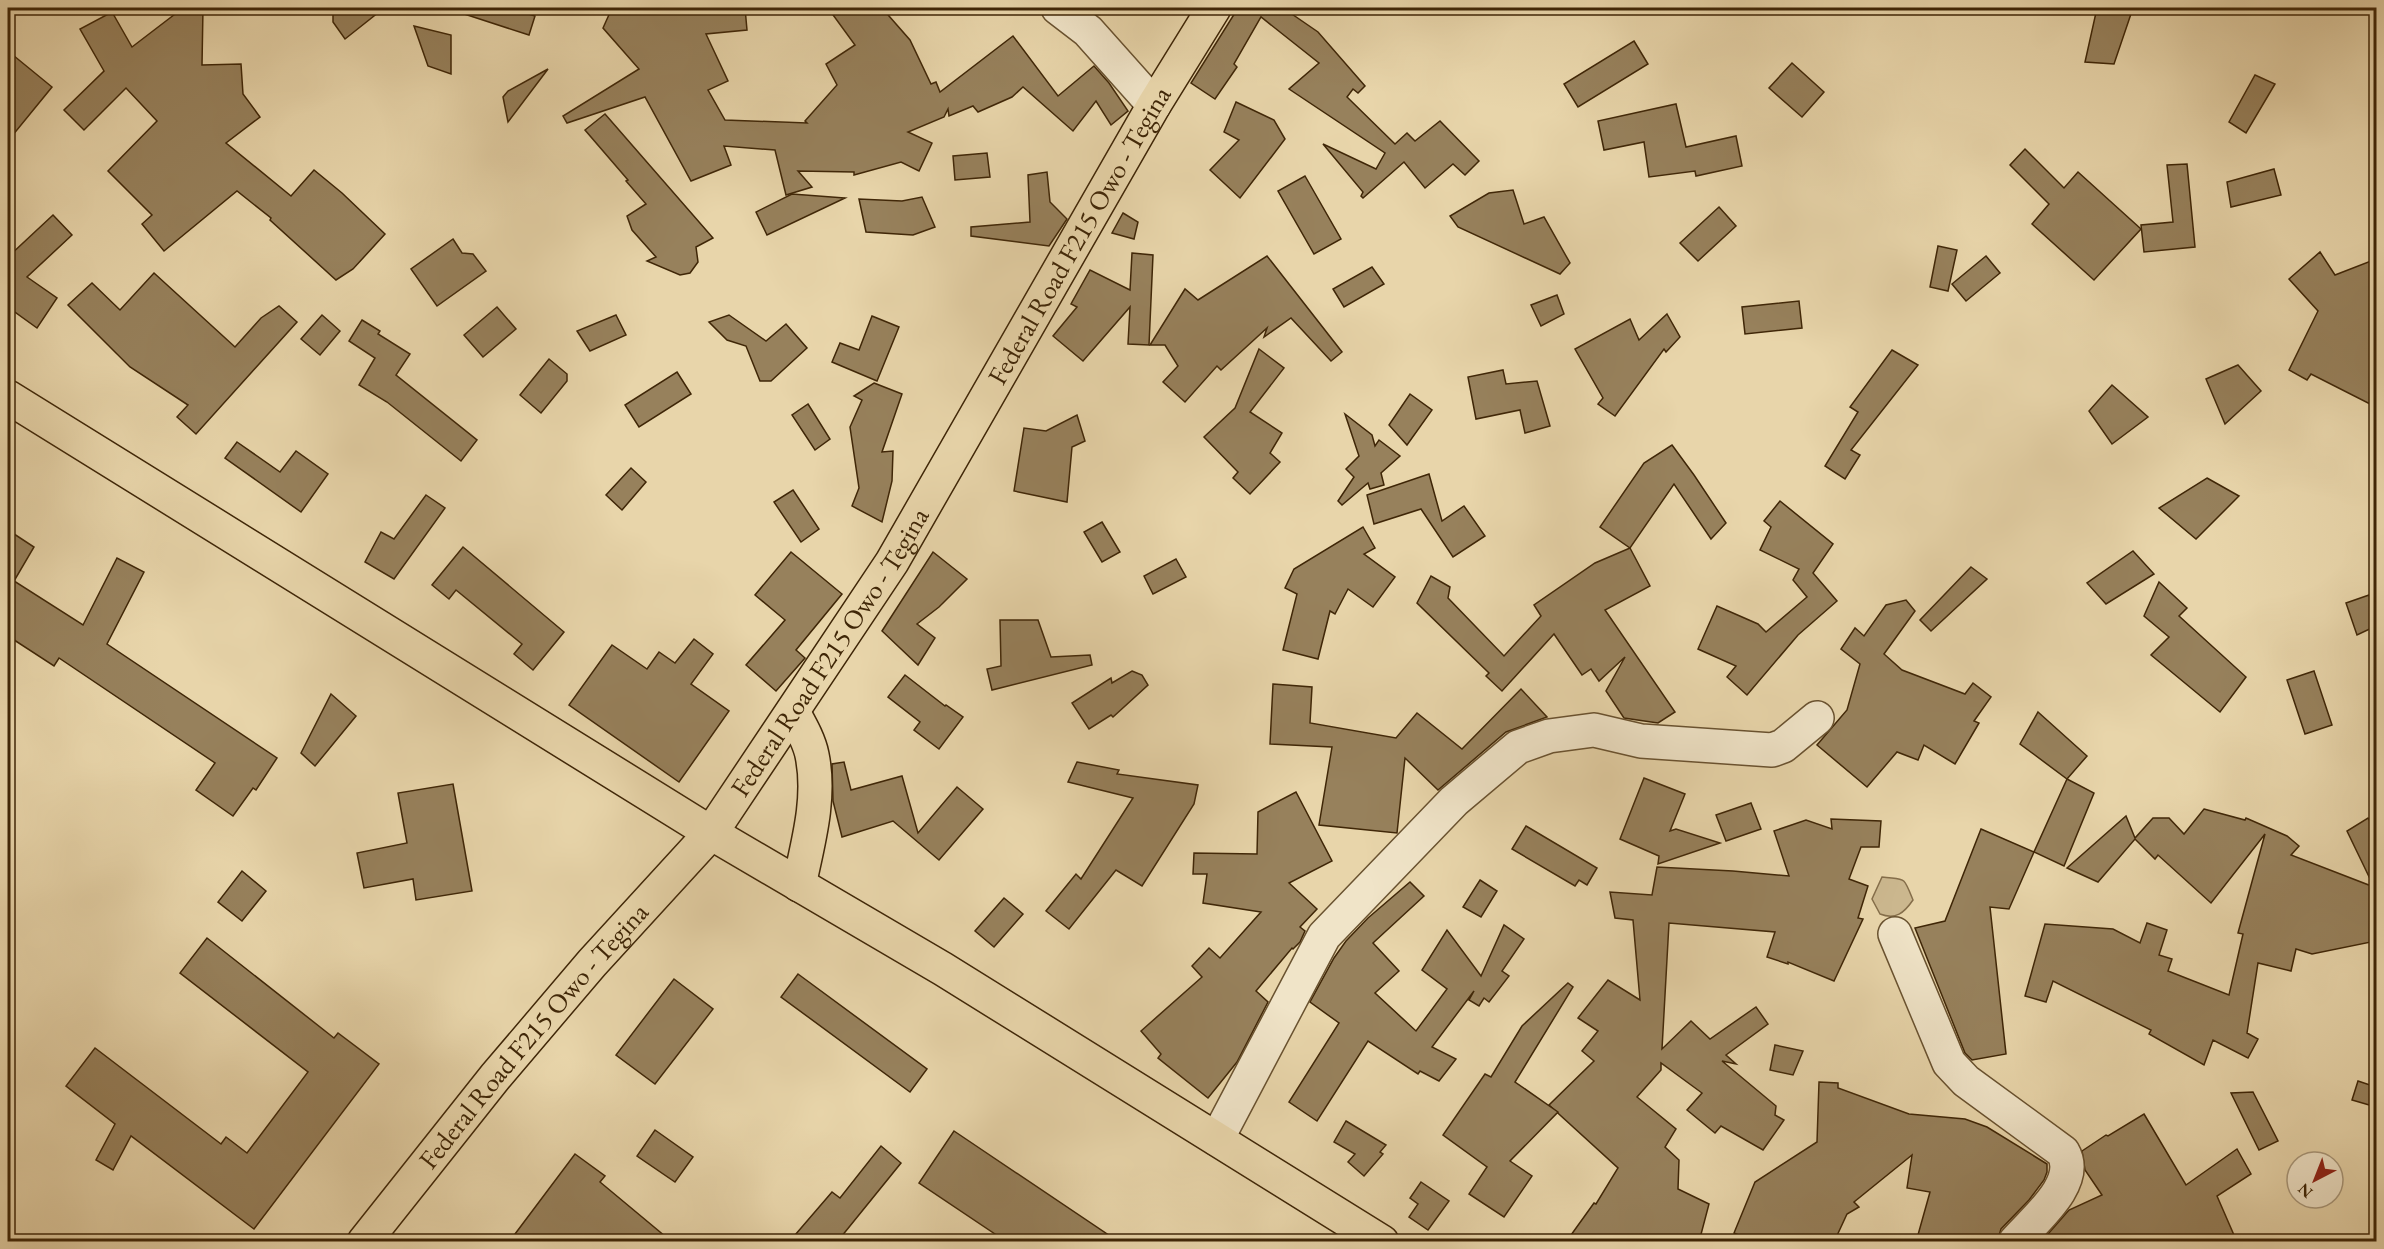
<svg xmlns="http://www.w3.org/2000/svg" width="2384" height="1249" viewBox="0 0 2384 1249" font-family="'EB Garamond',serif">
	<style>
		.green { fill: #cbb78e; stroke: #856e4a; stroke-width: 1.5 }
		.building { fill: #97815c; stroke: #3f2607; stroke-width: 1.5 }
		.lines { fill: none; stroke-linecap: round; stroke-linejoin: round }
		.minor-casing { stroke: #695230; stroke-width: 36 }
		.major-casing { stroke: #3f2607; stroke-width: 36 }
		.highway-casing { stroke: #3f2607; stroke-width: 36 }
		.minor { stroke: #f0e4c8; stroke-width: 33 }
		.major { stroke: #e8d5aa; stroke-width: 33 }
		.highway { stroke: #e8d5aa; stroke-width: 33 }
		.labels { text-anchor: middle; stroke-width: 5; stroke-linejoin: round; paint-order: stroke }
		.street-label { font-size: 27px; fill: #3f2607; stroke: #f0e4c8 }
	</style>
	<rect width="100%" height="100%" fill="#e8d5aa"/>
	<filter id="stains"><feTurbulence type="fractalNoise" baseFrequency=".00333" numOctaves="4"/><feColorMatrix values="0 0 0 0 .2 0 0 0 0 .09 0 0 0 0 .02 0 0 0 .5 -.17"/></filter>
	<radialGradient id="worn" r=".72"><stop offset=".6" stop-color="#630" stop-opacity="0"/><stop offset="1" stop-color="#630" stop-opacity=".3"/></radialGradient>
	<!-- green -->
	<path class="green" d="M1882,877C1906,880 1903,875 1913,900C1904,913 1896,920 1880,914L1872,899Z"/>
	<!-- building -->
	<g class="building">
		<path d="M183,8H203L202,65L241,64L243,94L260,117L226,143L291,196L314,170L342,193L385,234L353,269L336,280L270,220L271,218L237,191L164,251L142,224L152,215L108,171L157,121L126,88L84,130L64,110L104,71L80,29L112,12L132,47Z"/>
		<path d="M341,8H384L345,39L333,22V15Z"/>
		<path d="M458,8H509L535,16L529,35L458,12Z"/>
		<path d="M612,8H745L747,30L706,34L728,81L708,90L725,120L807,123L805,121L837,85L826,64L855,45L828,8H882L910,40L931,84L936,82L940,92L1013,36L1058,96L1094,66L1109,83L1128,111L1111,125L1096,101L1073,131L1023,87L1012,97L978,112L973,106L949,116L948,109L944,117L908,132L932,143L919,171L901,162L854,175V172L798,171L812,187L786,195L775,150L724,146L731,165L691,181L645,97L567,123L563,116L639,69L603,28Z"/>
		<path d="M1238,8H1283L1318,32L1365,86L1358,93L1353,89L1347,97L1395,144L1407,133L1415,141L1440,121L1479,161L1465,175L1453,164L1425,188L1404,162L1363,198L1361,196L1363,192L1323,144L1376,169L1385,153L1289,89L1319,63L1261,17L1234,64L1237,67L1215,99L1191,83Z"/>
		<path d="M2097,8H2133L2114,64L2085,62Z"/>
		<path d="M414,26L451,35V74L428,66Z"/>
		<path d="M1634,41L1648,64L1578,107L1564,84Z"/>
		<path d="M8,51L52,87L8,141Z"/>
		<path d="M1792,63L1824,92L1802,117L1769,88Z"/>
		<path d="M548,69L508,122L503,97L508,91Z"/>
		<path d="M2255,75L2275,84L2246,133L2229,122Z"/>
		<path d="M1236,102L1274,120L1285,139L1240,198L1210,170L1239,140L1224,132Z"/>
		<path d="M1676,104L1686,147L1736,136L1742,166L1696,176L1695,171L1649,177L1644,142L1604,150L1598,121Z"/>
		<path d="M605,114L713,238L696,247L698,262L690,273L680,275L647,261L656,257L632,230L627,216L646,204L626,181L628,180L585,130Z"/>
		<path d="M2025,149L2064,188L2078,172L2141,229L2094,280L2032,224L2049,204L2010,165Z"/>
		<path d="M987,153L990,177L955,180L953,156Z"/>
		<path d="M2187,164L2195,247L2144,252L2141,225L2173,222L2167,165Z"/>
		<path d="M2274,169L2281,195L2231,207L2227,182Z"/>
		<path d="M1047,172L1050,202L1067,219L1049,246L971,236V227L1030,222L1028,175Z"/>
		<path d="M1305,176L1341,239L1314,254L1278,191Z"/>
		<path d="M1513,190L1524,224L1544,217L1570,263L1560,274L1458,227L1450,216L1489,193Z"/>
		<path d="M792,194L845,198L767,235L756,212Z"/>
		<path d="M922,197L935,227L913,235L866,232L859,199L902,201Z"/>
		<path d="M1719,207L1736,226L1698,261L1680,243Z"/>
		<path d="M1123,213L1138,222L1134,239L1112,233Z"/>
		<path d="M53,215L72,235L27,277L57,298L37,328L8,307V257Z"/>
		<path d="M453,239L462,253L473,254L486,271L437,306L411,269Z"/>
		<path d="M1938,246L1957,250L1948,291L1930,287Z"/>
		<path d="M2320,252L2335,275L2376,259V407L2311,374L2307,380L2289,370L2318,311L2289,279Z"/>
		<path d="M1132,253L1153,255L1149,345L1128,344L1130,307L1083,361L1053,336L1077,307L1071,304L1090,270L1130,290Z"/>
		<path d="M1267,256L1342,352L1331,361L1291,318L1264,337L1267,328L1221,370L1217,366L1185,402L1163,382L1178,366L1165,345H1150L1185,289L1198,300Z"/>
		<path d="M1986,256L2000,273L1966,301L1952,284Z"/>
		<path d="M1372,267L1384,284L1344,307L1333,289Z"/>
		<path d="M154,273L235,347L261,318L279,306L297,322L196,434L177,417L188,405L130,367L68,305L92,283L120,310Z"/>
		<path d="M1557,295L1564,314L1541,326L1531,305Z"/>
		<path d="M1799,301L1802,328L1745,334L1742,307Z"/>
		<path d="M497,307L516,329L483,357L464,335Z"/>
		<path d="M1667,314L1680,337L1666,352L1664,349L1615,416L1598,404L1603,398L1575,349L1630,319L1639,340Z"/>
		<path d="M322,315L340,331L320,355L301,339Z"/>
		<path d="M616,315L626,335L590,351L577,331Z"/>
		<path d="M729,315L766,341L786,324L807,348L771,381H760L746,346L727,340L709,322Z"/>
		<path d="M872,316L899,327L877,381L832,362L840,343L859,350Z"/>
		<path d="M362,320L380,331L378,334L410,354L396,375L477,440L461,461L387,402L359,385L375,358L349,341Z"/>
		<path d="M1259,349L1284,368L1250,412L1282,433L1270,453L1280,462L1250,494L1233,478L1238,472L1204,437L1235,408Z"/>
		<path d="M1892,350L1918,365L1851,450L1860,455L1845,479L1825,466L1858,412L1850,407Z"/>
		<path d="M549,359L567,374V381L541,413L520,395Z"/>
		<path d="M2238,365L2261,391L2225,424L2206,379Z"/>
		<path d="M1503,370L1506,384L1537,381L1550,426L1525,433L1520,410L1476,419L1468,377Z"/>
		<path d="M677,372L691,394L639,427L625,405Z"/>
		<path d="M874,383L902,394L882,452L893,451L892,481L882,522L852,506L859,488L850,427L862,400L854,396Z"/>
		<path d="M2112,385L2148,417L2112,444L2089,411Z"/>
		<path d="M1410,394L1432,410L1407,445L1389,425Z"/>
		<path d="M808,404L830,439L815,450L792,415Z"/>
		<path d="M1345,414L1372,435L1375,446L1379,440L1400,456L1381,473L1384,485L1370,489L1368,483L1342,505L1338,501L1354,477L1346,469L1359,456Z"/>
		<path d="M1077,415L1085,441L1072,447L1067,502L1014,491L1024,428L1046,431Z"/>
		<path d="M237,442L280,472L296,451L328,474L301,512L225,458Z"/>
		<path d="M1672,445L1694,475L1726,523L1711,539L1674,484L1630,548L1600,527L1644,463Z"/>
		<path d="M631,468L646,482L622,510L606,495Z"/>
		<path d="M1429,474L1442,521L1464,506L1485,536L1453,557L1421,509L1374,524L1367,495Z"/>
		<path d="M2207,478L2239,496L2196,539L2159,508Z"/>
		<path d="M793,490L819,529L801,542L774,502Z"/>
		<path d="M426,495L445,508L394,579L365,562L381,532L394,539Z"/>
		<path d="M1780,501L1833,544L1813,573L1837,601L1798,635L1747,695L1727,677L1736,666L1698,649L1717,606L1758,624L1766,632L1807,597L1793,580L1799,569L1760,550L1771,527L1764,521Z"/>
		<path d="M1102,522L1120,552L1102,562L1084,532Z"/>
		<path d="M1363,527L1375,548L1364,554L1395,577L1373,607L1348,589L1335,614L1330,611L1318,659L1283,650L1297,594L1285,588L1294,569Z"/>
		<path d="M8,530L34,547L14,581L83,625L117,558L144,572L107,644L277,758L256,790L253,788L233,816L196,790L215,763L59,658L54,666L8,636Z"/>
		<path d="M463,547L564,632L533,670L514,654L522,644L456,590L449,599L432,585Z"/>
		<path d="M1630,548L1650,586L1605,610L1675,712L1658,723L1624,718L1606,691L1625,657L1599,681L1591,669L1582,675L1554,634L1502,691L1486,676L1489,673L1417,603L1431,576L1450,587L1448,598L1504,656L1541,616L1534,605L1595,563Z"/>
		<path d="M2133,551L2154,574L2106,604L2087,583Z"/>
		<path d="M791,552L842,594L796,650L805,658L776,691L746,665L785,620L755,595Z"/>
		<path d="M933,552L967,579L939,607L917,624L935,638L918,665L882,631Z"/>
		<path d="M1176,559L1186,577L1153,594L1144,576Z"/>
		<path d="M1971,567L1987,579L1931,631L1920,620Z"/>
		<path d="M2159,582L2187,608L2179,616L2246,677L2220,712L2151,655L2169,637L2144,616Z"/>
		<path d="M2369,595L2376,614V626L2357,635L2346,603Z"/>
		<path d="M1906,600L1915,611L1884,654L1902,670L1965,694L1973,683L1991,697L1974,721L1979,723L1955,764L1924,745L1918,760L1897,752L1867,787L1817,745L1847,710L1860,664L1841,649L1855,628L1864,636L1886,605Z"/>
		<path d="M1000,620H1038L1051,657L1090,655L1092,665L992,690L987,669L1001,666Z"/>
		<path d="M694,639L713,654L691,684L729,711L679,782L569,705L612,645L647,669L659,652L675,663Z"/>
		<path d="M1132,671L1142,675L1148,685L1113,717L1111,715L1089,729L1072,703L1111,678L1112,683Z"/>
		<path d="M2314,671L2332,725L2305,734L2287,680Z"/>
		<path d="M905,675L945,706L946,705L963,717L939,749L914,730L920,722L888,697Z"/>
		<path d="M1273,684L1312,687L1310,723L1396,738L1417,713L1462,749L1521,689L1547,717L1506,732L1438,790L1405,758L1397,833L1319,825L1332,747L1270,744Z"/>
		<path d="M331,694L356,716L315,766L301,753Z"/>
		<path d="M2038,712L2087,756L2067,779L2020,744Z"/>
		<path d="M844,762L851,790L902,776L918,833L957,787L983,809L939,860L893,821L842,837L833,801L832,764Z"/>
		<path d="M1077,762L1119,770L1117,774L1198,785L1194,804L1142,886L1116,870L1069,929L1046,911L1076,874L1081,879L1133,798L1068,782Z"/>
		<path d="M1644,778L1685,794L1670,831L1676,829L1720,843L1658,864L1659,856L1620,839Z"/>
		<path d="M2067,779L2094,793L2064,866L2034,852Z"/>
		<path d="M453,784L472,891L416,900L413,879L364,888L357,853L407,843L398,793Z"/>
		<path d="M1296,792L1332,861L1289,883L1317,909L1300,927L1305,931L1300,942L1293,949L1292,948L1256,991L1268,1002L1237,1062L1208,1098L1158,1058L1161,1054L1141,1031L1202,977L1192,966L1209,948L1220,958L1261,912L1203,903L1207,874H1193L1194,853L1257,854L1258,812Z"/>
		<path d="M1751,803L1761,829L1726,841L1716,815Z"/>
		<path d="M2204,809L2245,820L2246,818L2287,836L2299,846L2291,855L2374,887L2347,831L2368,818L2376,832V941L2312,954L2296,949L2291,971L2258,963L2247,1033L2258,1039L2248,1058L2213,1040L2204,1065L2149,1034L2151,1030L2053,981L2046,1002L2025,996L2045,924L2113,929L2140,943L2147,923L2167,930L2159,955L2172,959L2168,971L2229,995L2243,934L2238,933L2265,834L2211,903L2158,855L2155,859L2135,839L2098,882L2067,868L2126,816L2135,838L2153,818H2169L2184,834Z"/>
		<path d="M1831,819L1881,821L1879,847H1861L1849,879L1868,886L1858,918L1863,919L1834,981L1788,962V964L1767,957L1775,932L1669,923L1662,1049L1691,1021L1710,1039L1756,1007L1768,1024L1726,1055L1736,1064L1722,1061L1776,1106L1775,1115L1784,1120L1763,1150L1721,1126L1715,1133L1687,1110L1702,1093L1661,1063V1070L1637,1097L1676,1129L1665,1147L1679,1160L1678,1189L1709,1204L1699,1242H1566L1594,1203L1596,1204L1618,1168L1549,1105L1594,1061L1582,1051L1598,1031L1578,1018L1608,980L1640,1000L1633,920L1615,918L1610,892L1652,895L1657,867L1733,871L1789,876L1774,831L1806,820L1832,829Z"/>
		<path d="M1526,826L1597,868L1587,885L1579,880L1575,886L1512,849Z"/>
		<path d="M1981,829L2034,852L2009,909L1990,907L2006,1054L1972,1060L1965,1053L1915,928L1945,921Z"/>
		<path d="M242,871L266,891L242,921L218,902Z"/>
		<path d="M1480,880L1497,891L1481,917L1463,907Z"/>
		<path d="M1410,882L1424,896L1373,943L1399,971L1375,993L1416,1031L1447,989L1422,970L1447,930L1481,976L1504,925L1524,939L1502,971L1509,976L1489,1002L1484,998L1479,1006L1469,1000L1474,991L1432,1047L1456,1059L1439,1081L1420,1071L1418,1074L1368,1041L1317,1121L1289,1102L1339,1023L1310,1002L1334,958L1346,941L1368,918Z"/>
		<path d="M1004,898L1023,914L994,947L975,931Z"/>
		<path d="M207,938L334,1038L338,1033L379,1064L254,1229L131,1136L113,1170L96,1160L115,1124L66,1086L95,1048L221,1144L226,1137L247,1153L308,1072L180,973Z"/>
		<path d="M798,974L927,1069L910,1092L781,997Z"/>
		<path d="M674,979L713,1009L655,1084L616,1055Z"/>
		<path d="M1568,983L1573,987L1515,1082L1558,1112L1510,1161L1532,1176L1504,1217L1469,1194L1487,1167L1443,1135L1485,1074L1491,1077L1522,1026Z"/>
		<path d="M1775,1045L1803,1051L1793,1075L1770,1070Z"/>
		<path d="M2358,1081L2376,1087V1107L2352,1100Z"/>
		<path d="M1819,1082L1838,1083V1088L1909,1114L1965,1119L1987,1127L2047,1164V1172L2044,1180L2029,1200L2001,1229L1997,1242H1916L1930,1192L1907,1188L1912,1155L1854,1202L1859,1207L1847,1214L1834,1242H1754L1734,1233L1755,1182L1817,1142Z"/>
		<path d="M2253,1092L2278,1141L2259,1150L2231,1093Z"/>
		<path d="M2144,1114L2186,1185L2237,1149L2251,1174L2217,1196L2237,1242H2041L2069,1210L2102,1195L2085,1170L2082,1151L2106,1135L2108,1136Z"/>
		<path d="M1346,1121L1386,1145L1380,1152L1383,1154L1364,1176L1348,1162L1355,1154L1334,1142Z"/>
		<path d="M655,1130L693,1157L675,1182L637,1156Z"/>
		<path d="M954,1131L1119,1242H1007L919,1183Z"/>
		<path d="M881,1146L901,1163L837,1242H789L832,1192L840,1198Z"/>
		<path d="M575,1154L605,1176L600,1182L672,1242H509Z"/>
		<path d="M1421,1182L1449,1201L1428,1230L1409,1217L1418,1204L1410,1198Z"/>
	</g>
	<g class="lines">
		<defs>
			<g id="minor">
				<path d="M1058,8L1088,31L1154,105"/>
				<path d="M1895,934L1949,1063L1966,1081L2063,1152C2081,1183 2034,1220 2015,1242"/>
				<path d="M1217,1139L1324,936L1454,801L1518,747L1549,736L1594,730L1641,741L1772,750L1783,746L1817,718"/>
			</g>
			<g id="major">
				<path id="s1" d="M364,1242L495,1077L592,963L711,833L892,562L1154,105L1214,8"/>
			</g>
			<g id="highway">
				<path d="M8,397L711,833L943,969L1382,1242"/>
				<path d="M793,712C800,725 809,740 812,755C821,798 808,843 799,885"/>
			</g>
		</defs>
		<!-- minor casing -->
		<use href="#minor" class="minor-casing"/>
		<!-- major casing -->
		<use href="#major" class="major-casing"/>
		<!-- highway casing -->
		<use href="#highway" class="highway-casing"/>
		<!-- minor -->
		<use href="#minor" class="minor"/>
		<!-- major -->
		<use href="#major" class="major"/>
		<!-- highway -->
		<use href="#highway" class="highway"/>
	</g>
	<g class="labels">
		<!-- street labels -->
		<g class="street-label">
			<text dy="9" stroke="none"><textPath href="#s1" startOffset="1239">Federal Road F215 Owo - Tegina</textPath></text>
			<text dy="9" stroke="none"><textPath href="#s1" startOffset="753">Federal Road F215 Owo - Tegina</textPath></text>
			<text dy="9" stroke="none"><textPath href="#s1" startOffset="267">Federal Road F215 Owo - Tegina</textPath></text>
		</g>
	</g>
	<!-- margin -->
	<rect width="2384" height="1249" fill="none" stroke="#e8d5aa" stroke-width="30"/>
	<rect x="9" y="9" width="2366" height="1231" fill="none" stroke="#3f2607" stroke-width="3"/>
	<rect x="15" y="15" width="2354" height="1219" fill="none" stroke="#3f2607" stroke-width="1.5"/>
	<!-- north arrow -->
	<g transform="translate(2315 1180) rotate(222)"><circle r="28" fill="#f0e4c8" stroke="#a9987b" stroke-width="1.5"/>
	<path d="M0-4.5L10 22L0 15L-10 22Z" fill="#8f2418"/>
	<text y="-9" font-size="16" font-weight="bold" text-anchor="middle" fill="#3f2607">N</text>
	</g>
	<rect width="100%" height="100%" filter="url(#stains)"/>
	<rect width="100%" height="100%" fill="url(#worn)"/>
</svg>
